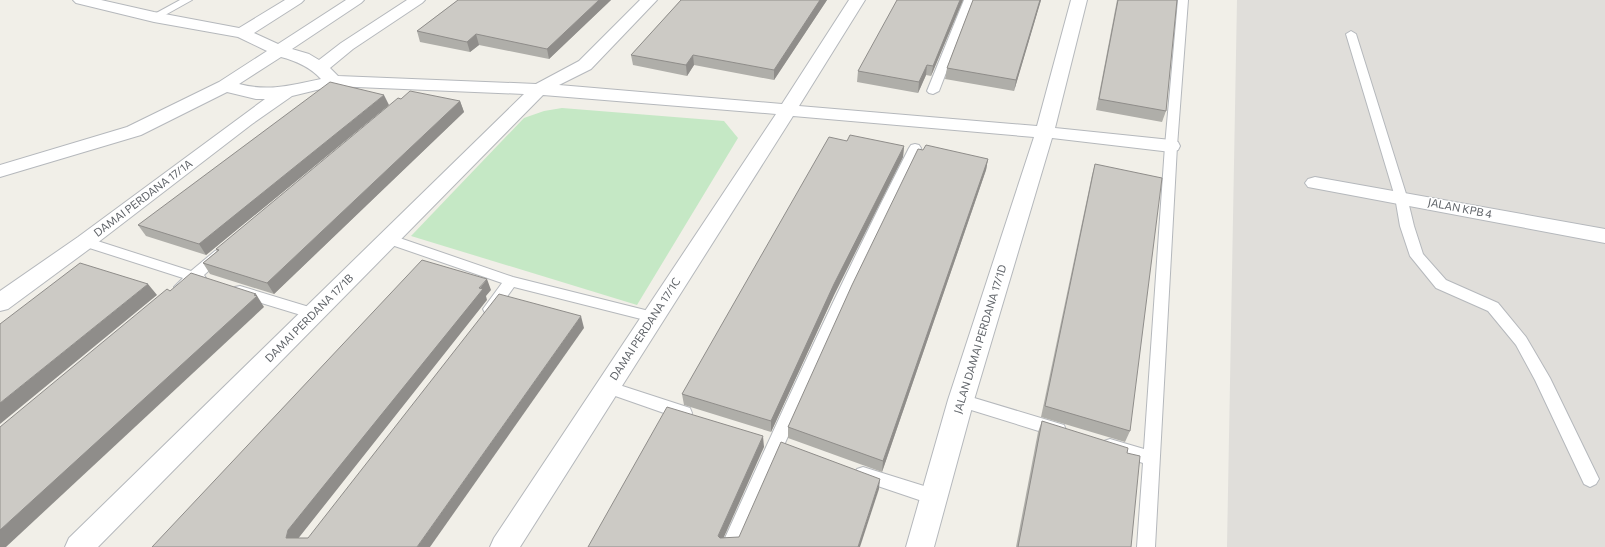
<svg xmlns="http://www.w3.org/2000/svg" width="1605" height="547" viewBox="0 0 1605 547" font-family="Commissioner,sans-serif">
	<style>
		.industrial { fill: #e0deda }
		.green { fill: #c5e8c5 }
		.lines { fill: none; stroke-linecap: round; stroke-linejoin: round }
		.lane-casing { stroke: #b5b8bc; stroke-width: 2 }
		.street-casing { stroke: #b5b8bc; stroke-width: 2 }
		.lane { fill: #fff; fill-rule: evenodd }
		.street { fill: #fff; fill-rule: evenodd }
		.wall { fill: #afaea9 }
		.shaded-wall { fill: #8f8d8a }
		.building { fill: #cccac5; stroke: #8f8d8a }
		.labels { text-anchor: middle; stroke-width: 3; stroke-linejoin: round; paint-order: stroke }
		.street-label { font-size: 11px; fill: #5f6368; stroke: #fff }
	</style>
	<rect width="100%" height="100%" fill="#f1efe8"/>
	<!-- industrial -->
	<path class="industrial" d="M1237,0H1605V547H1227Z"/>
	<!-- green -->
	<path class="green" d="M562,108L724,121L738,138L637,305L411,236L524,118L544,111Z"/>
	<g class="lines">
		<defs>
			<g id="lane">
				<path d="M180,0H192L158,19L154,20L149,17Z"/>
				<path d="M964,0H974L939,91L933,94L929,93L927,91Z"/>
				<path d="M1178,0H1188L1177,146L1155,547H1137L1143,463L1104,451L1102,446L1104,441L1110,439L1144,449L1165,146Z"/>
				<path d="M1351,31L1356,34L1407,197L1414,226L1423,254L1446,280L1498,303L1526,337L1550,378L1599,479L1596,484L1590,487L1584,484L1535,380L1516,345L1488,311L1436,288L1410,256L1400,226L1395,197L1346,34Z"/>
				<path d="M915,144L919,145L921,148L850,296L739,547H721C781,413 842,279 909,148L911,145Z"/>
				<path d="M388,234L513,277L653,312L658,313L660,317L658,321L653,322L514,287L495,313L490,314L485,313L483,309L502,283L383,242L381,239L383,236Z"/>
				<path d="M85,237L191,271L215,251L220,249L225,251L227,254L204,275L206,278L204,282C200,283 197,282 194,284C187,288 185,293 176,291L174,287L183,278L80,245L78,242L80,239Z"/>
				<path d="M240,286L319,310L321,314L319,318L314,319L235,295L233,291L235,287Z"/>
				<path d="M607,381L690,408L692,413L690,418L684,420L601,391L599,387L601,383Z"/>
				<path d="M961,394L1064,425L1066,430L1064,435L1058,437L955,405L953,400L955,395Z"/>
				<path d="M863,467L940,491L943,497L940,503L934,505L857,479L854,474L857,469Z"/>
			</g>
			<g id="street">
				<path d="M73,0H101L154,12L239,28L285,0H304L301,3L254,33L278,44L346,0H364L361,3L292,49L309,54L319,60L341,43L407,0H425L422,3L353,49L330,68L338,76L536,84L579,61L640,0H657L591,69L559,85L782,104L849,0H865L799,106L1037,126L1071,0H1087L1055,128L1171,140L1178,142L1180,146L1178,150L1171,152L1052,138L974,400L934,547H906L948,400L1034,137L793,116L520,547H490L494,538L776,114L543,95L98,547H65L69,538L524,94L333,86L292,96L252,124L92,247L8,309L0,311V291L78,237L265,99H256L227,92L141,135L0,177V165L127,127L219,82L267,51L238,37L154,22L76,3ZM281,57C296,61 310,67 321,79C292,85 269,92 239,84Z"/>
				<path d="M1315,177L1605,229V243L1308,187L1305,183L1308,179Z"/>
			</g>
		</defs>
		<!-- lane casing -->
		<use href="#lane" class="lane-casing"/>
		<!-- street casing -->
		<use href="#street" class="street-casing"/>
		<!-- lane -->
		<use href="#lane" class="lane"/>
		<!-- street -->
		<use href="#street" class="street"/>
	</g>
	<!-- wall -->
	<g class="wall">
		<path d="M458,0H611L549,59L479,45L470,52L420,42L417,31Z"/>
		<path d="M681,0H827L774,80L694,65L687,76L633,65L631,55Z"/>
		<path d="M963,0L931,76L926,75L918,93L857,82L858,71Z"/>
		<path d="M973,0H1041L1014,91L945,79L947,68Z"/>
		<path d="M1117,0H1177L1166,111L1162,122L1096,110Z"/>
		<path d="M460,101L464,112L274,294L210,274L203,263L217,251L216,249Z"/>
		<path d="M389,105L206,255L146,236L138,225Z"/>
		<path d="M847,141L904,146L903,157L834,295L771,432L684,405L682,394Z"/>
		<path d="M923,150L988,159L986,170L882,472L788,438V427Z"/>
		<path d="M1095,164L1130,431L1125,442L1041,417L1092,175Z"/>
		<path d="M1042,421L1127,453L1131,547H1016L1038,432Z"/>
	</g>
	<!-- shaded-wall -->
	<g class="shaded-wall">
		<path d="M599,0H611L549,59L547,49Z"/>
		<path d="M820,0H827L774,80V70Z"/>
		<path d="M960,0H963L931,76L933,66Z"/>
		<path d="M1040,0H1041L1014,91L1016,80Z"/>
		<path d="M476,34L479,45L470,52L467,42Z"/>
		<path d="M693,55L694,65L687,76L686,65Z"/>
		<path d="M927,65L926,75L918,93L919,82Z"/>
		<path d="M384,95L389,105L206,255L199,244Z"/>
		<path d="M460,101L464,112L274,294L267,283Z"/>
		<path d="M904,146L903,157L834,295L771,432V421L834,284Z"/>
		<path d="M988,159L986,170L882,472L883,461Z"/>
		<path d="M487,279L491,290L486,296L487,300L297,540L286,538L288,530Z"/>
		<path d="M148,284L157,295L0,424V403Z"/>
		<path d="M256,294L264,307L6,547H0V530Z"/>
		<path d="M581,316L584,328L430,547H417Z"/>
		<path d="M763,436L764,447L720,546L718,536Z"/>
		<path d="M880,479L879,489L860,547H858Z"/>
	</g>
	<!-- building -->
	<g class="building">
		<path d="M458,0H599L547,49L476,34L467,42L417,31Z"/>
		<path d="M681,0H820L774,70L693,55L686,65L631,55Z"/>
		<path d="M897,0H960L933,66L927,65L919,82L858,71Z"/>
		<path d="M973,0H1040L1016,80L947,68Z"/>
		<path d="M1118,0H1177L1166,111L1099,99Z"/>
		<path d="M330,82L384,95L199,244L138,225Z"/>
		<path d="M410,91L460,101L267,283L203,263L219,250L216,249L398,98L401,99Z"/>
		<path d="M850,135L904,146L834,284L771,421L682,394L829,137L847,141Z"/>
		<path d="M926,145L988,159L883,461L788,427L852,285L918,149L923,150Z"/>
		<path d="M1095,164L1162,178L1130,431L1045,406Z"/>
		<path d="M422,260L487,279L479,288L483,289L288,530L286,538H308L499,294L581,316L417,547H152Z"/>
		<path d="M80,263L148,284L0,403V324Z"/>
		<path d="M191,273L256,294L254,295L257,296L0,530V427L167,289L170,291Z"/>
		<path d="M667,407L763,436L718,536L720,538L739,537L781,442L880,479L858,547H588Z"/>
		<path d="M1042,421L1128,448L1127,453L1140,456L1131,547H1018Z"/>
	</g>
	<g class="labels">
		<!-- street labels -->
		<g class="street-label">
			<text transform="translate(143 198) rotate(-37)" y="4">DAMAI PERDANA 17/1A</text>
			<text transform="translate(1460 208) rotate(11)" y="4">JALAN KPB 4</text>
			<text transform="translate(309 318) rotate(-45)" y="4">DAMAI PERDANA 17/1B</text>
			<text transform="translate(645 329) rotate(-57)" y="4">DAMAI PERDANA 17/1C</text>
			<text transform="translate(980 339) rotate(-73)" y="4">JALAN DAMAI PERDANA 17/1D</text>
		</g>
	</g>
</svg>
